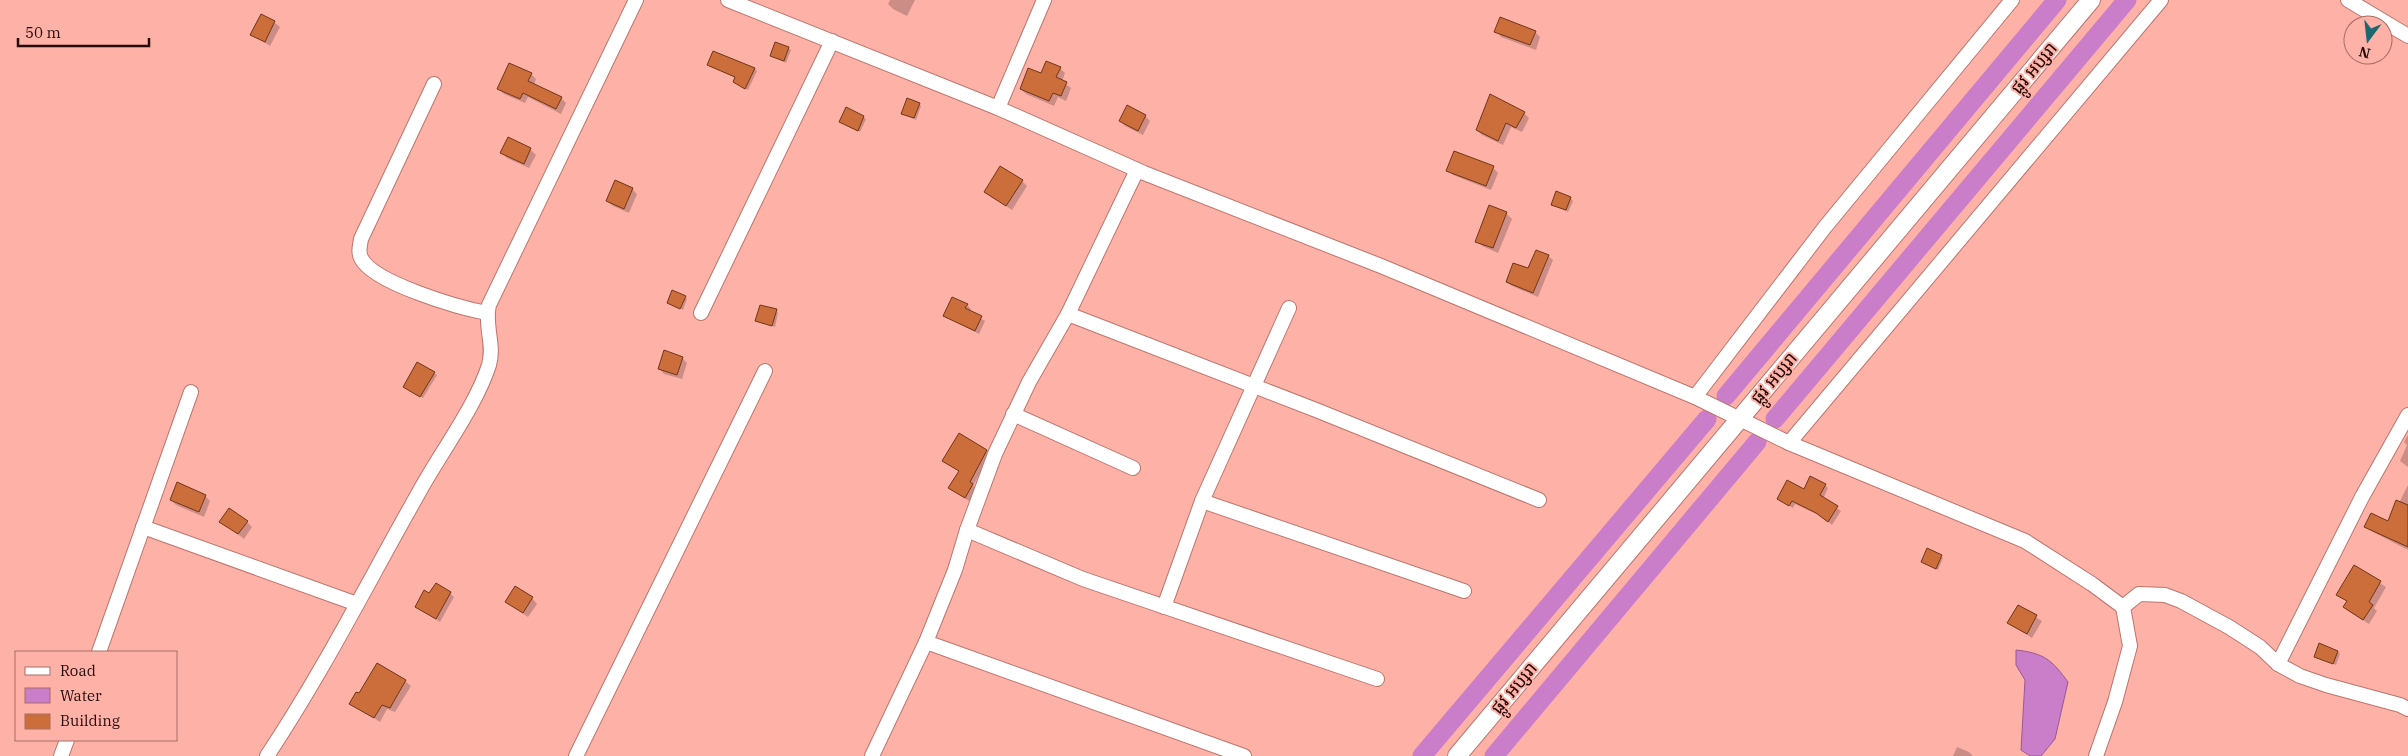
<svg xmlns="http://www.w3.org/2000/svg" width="2408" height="756" viewBox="0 0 2408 756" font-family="'IBM Plex Serif','Noto Sans Khmer',serif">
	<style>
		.water { fill: #ca7eca; stroke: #985b90 }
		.shadow { fill: #0003 }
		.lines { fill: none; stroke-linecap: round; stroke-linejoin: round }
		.canal { stroke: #ca7eca; stroke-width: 19 }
		.building { fill: #cc6e3c; stroke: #703617 }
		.minor-casing { stroke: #bc756d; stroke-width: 16 }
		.tertiary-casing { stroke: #bc756d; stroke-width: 20 }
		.minor { stroke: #fff; stroke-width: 14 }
		.tertiary { stroke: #fff; stroke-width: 18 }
		.labels { text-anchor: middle; stroke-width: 4; stroke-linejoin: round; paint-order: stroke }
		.street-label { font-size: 18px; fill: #240a08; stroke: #feb1a7 }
	</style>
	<rect width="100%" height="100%" fill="#feb1a7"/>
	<!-- water -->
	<path class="water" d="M2016,650C2044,653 2052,660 2068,682L2055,739L2041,756H2030L2021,750L2025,680L2016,665Z"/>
	<!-- shadow -->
	<g class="shadow">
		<path d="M890,0H915L907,16L893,9L888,4Z"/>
		<path d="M274,22L280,27L270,46L252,35Z"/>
		<path d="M1496,31L1535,32L1540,37L1536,50L1501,37Z"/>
		<path d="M788,48L791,50L786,63L771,56Z"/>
		<path d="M708,65L755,69L757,71L748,90L734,82L736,78Z"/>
		<path d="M1060,68L1065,73L1062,81L1071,88L1066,101L1058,97L1054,106L1026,94L1021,89L1041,75Z"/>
		<path d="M531,74L536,79L534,85L561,98L566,103L561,114L528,97L525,103L504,94L499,89Z"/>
		<path d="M919,104L921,106L916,120L903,114Z"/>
		<path d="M1524,113L1529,118L1522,132L1511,127L1503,145L1482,135L1477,130Z"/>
		<path d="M1145,116L1150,121L1143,135L1125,126L1120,121Z"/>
		<path d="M863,117L866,119L860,132L841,122Z"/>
		<path d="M508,139L530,149L536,155L529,168L507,158L502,153Z"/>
		<path d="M1493,168L1498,173L1491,190L1453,175L1448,170Z"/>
		<path d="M1022,181L1027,186L1012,210L985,192Z"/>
		<path d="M632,189L637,194L629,213L613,206L607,201Z"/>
		<path d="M1570,198L1573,201L1568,212L1553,205Z"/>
		<path d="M1506,213L1512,219L1498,253L1482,246L1477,241Z"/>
		<path d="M1548,256L1553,260L1538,297L1512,286L1507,282Z"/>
		<path d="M685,297L687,299L683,310L668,303Z"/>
		<path d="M967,305L971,309L970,312L985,321L979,334L945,316Z"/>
		<path d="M776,311L778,313L775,327L757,320Z"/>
		<path d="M682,358L687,363L682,379L664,374L659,368Z"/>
		<path d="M434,373L437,375L423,398L404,387Z"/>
		<path d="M2408,435V467L2400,461L2407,445L2404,442Z"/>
		<path d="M987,451L990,454L973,486L976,488L969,501L950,488L960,472L944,461Z"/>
		<path d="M1825,485L1828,488L1823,499L1841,511L1832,525L1821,516L1795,504L1793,508L1778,499Z"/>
		<path d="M2408,485V550L2371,531L2366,526L2389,523Z"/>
		<path d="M205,496L210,501L204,517L176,505L171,500Z"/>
		<path d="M221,521L247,522L252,527L244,539Z"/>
		<path d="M1941,556L1943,558L1938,570L1922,562Z"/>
		<path d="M2354,567L2386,587L2374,608L2377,611L2369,624L2350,612L2345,606L2347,602L2338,594Z"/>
		<path d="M450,593L454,597L440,622L416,607L430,595Z"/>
		<path d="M532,598L537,604L528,617L506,602Z"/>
		<path d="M2018,606L2042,621L2032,638L2009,623Z"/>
		<path d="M2338,652L2340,654L2336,665L2315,656Z"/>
		<path d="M405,681L411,686L395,712L387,709L380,722L351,703L360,695Z"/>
		<path d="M1957,747L1969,752L1973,756H1953Z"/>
	</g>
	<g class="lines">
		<!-- canal -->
		<g class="canal">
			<path d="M1726,396L2057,0"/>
			<path d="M1775,419L2127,0"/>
			<path d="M1422,756L1707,419"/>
			<path d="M1494,756L1757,442"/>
		</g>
	</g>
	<!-- building -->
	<g class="building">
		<path d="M261,14L275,21L265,42L250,35Z"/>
		<path d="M1500,17L1536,31L1530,45L1494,32Z"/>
		<path d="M775,42L789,47L784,61L770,56Z"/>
		<path d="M713,51L755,68L745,89L733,82L735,77L707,65Z"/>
		<path d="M1046,61L1061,67L1056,77L1067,82L1061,96L1053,93L1049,101L1020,89L1028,68L1041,73Z"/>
		<path d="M509,63L532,73L528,81L562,97L556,109L523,93L520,99L497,89Z"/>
		<path d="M1490,94L1525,112L1516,128L1506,123L1498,141L1476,130Z"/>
		<path d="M907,98L920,103L914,118L901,114Z"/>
		<path d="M1127,105L1146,115L1138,131L1119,121Z"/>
		<path d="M846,107L864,116L858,131L839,122Z"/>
		<path d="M508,137L531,148L524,164L500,153Z"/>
		<path d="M1454,151L1494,166L1486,186L1446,171Z"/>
		<path d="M1000,166L1023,180L1006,206L984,192Z"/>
		<path d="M615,180L633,188L624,209L606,201Z"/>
		<path d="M1556,191L1571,197L1566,210L1551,205Z"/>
		<path d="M1489,205L1507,212L1493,248L1475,242Z"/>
		<path d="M1536,250L1549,255L1533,293L1506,282L1513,263L1528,268Z"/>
		<path d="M672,290L686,296L680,309L667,303Z"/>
		<path d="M952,297L968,304L965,308L982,316L975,331L943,316Z"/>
		<path d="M760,305L777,309L772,326L755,321Z"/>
		<path d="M664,350L683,357L677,375L658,369Z"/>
		<path d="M417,362L435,372L420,397L403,387Z"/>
		<path d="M959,433L987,450L970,482L973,484L965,498L948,488L959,471L942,461Z"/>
		<path d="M1810,476L1826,484L1820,495L1838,506L1828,522L1816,513L1792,501L1789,506L1777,499L1787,480L1804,489Z"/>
		<path d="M177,482L206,495L199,512L170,500Z"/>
		<path d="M2396,500L2408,505V547L2364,527L2371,513L2388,521Z"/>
		<path d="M229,508L248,521L238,534L219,522Z"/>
		<path d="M1927,548L1942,555L1936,569L1921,562Z"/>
		<path d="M2354,565L2381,581L2369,602L2373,605L2363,620L2343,607L2347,601L2336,595Z"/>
		<path d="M436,583L451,592L436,619L415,607L424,590L429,593Z"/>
		<path d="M515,586L533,597L523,613L505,602Z"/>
		<path d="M2018,605L2037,615L2027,634L2007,623Z"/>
		<path d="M2319,643L2338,651L2333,664L2314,657Z"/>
		<path d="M377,663L406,680L390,708L382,705L374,718L349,704L356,692L359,693Z"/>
	</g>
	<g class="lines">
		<defs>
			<g id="minor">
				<path d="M728,0L998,108L1144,173L1381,266L1695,397L1789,443L2025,541L2092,584L2123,607L2130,646L2115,702L2096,756"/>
				<path d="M2348,0L2408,36"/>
				<path d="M434,84L361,239C360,246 358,252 361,258C373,283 460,308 487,313"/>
				<path d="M998,108L1044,0"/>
				<path d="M701,313L832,41"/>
				<path d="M1068,314L1316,410L1539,500"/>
				<path d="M1695,397L1825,227L2012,0"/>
				<path d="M1013,414L1133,468"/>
				<path d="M1789,443L2161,0"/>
				<path d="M1202,501L1464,591"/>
				<path d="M143,527L357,604"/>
				<path d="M967,530L1083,579L1377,679"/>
				<path d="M1164,607L1202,501L1289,308"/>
				<path d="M2123,607L2139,594L2165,595L2181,601L2229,627L2260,647L2278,664L2300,676L2326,685L2400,705L2408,709"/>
				<path d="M926,642L1244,756"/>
				<path d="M99,652L191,392"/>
				<path d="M2278,664L2362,497L2408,415"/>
				<path d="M61,756L67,740"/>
				<path d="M267,756C323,672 368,582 418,494C439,455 476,406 489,365C495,344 484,326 489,305L636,0"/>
				<path d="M576,756L765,371"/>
				<path d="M872,756L926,642L955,570L967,530L995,454L1029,382L1068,314L1137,170"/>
			</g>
			<path id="tertiary" d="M1457,756L2091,0"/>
		</defs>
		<!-- minor casing -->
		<use href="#minor" class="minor-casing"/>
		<!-- tertiary casing -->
		<use href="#tertiary" class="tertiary-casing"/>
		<!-- minor -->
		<use href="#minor" class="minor"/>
		<!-- tertiary -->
		<use href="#tertiary" class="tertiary"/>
	</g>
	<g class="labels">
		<!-- street labels -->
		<g class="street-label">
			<text transform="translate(2034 68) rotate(-50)" y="6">ផ្លូវ អប្សរា</text>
			<text transform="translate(1774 378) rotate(-50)" y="6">ផ្លូវ អប្សរា</text>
			<text transform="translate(1514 688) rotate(-50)" y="6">ផ្លូវ អប្សរា</text>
		</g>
	</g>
	<!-- legend -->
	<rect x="15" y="651" width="162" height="90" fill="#feb1a7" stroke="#a76e67"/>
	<rect x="25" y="667" width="25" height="8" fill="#ffffff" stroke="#a76e67"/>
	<text x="60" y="676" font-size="15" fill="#240a08">Road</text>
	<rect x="25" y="688" width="25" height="15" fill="#ca7eca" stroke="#a76e67"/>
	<text x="60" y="701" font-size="15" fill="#240a08">Water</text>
	<rect x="25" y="714" width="25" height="15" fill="#cc6e3c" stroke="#a76e67"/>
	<text x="60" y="726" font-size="15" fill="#240a08">Building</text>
	<!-- north arrow -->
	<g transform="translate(2368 40) rotate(195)"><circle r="24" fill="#feb1a7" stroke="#a76e67"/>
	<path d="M0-4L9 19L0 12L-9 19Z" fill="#1c6871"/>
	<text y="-8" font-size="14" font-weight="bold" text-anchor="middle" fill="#240a08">N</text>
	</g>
	<!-- scale -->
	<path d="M18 38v8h131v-8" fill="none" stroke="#240a08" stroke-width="2.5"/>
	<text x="25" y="38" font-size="15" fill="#240a08" stroke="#feb1a7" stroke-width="4" paint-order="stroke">50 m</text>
</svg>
